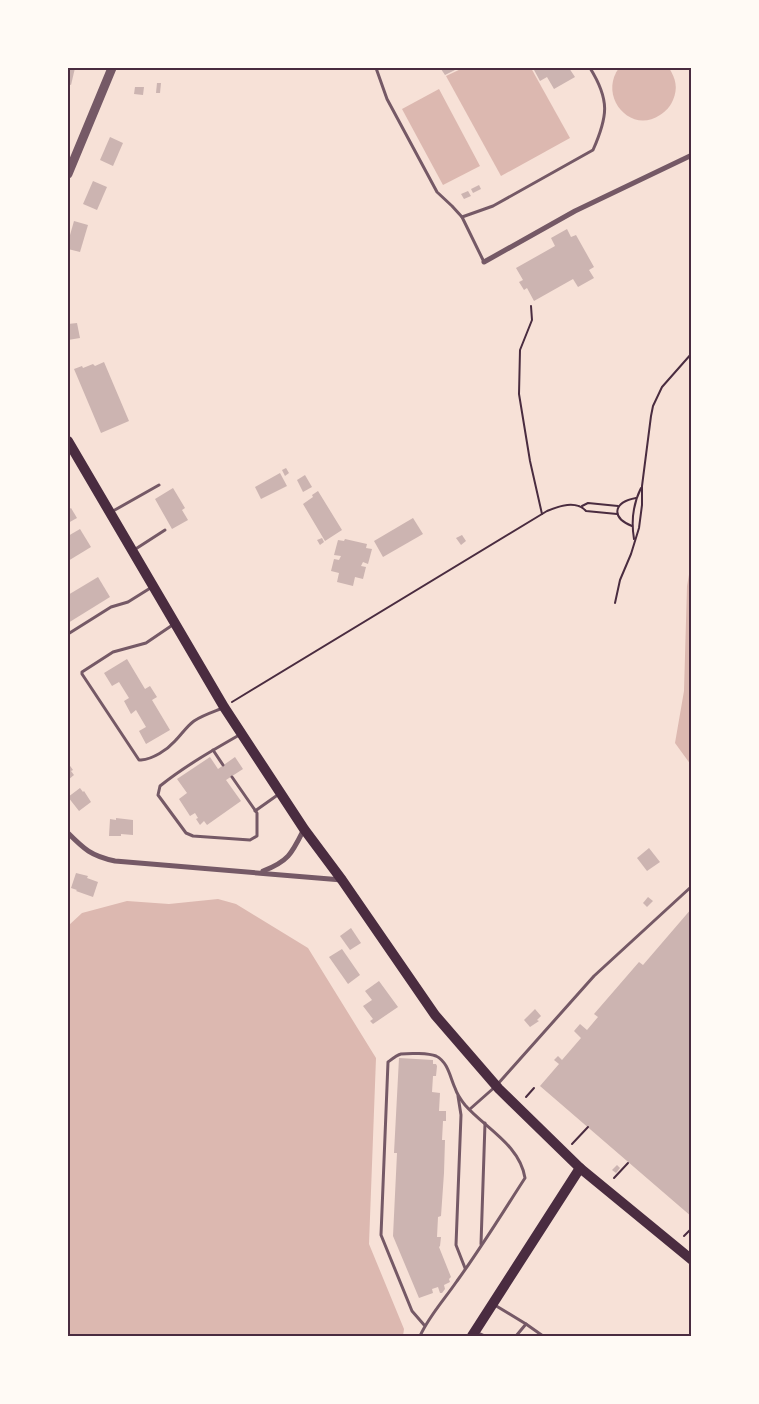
<svg xmlns="http://www.w3.org/2000/svg" width="759" height="1404" viewBox="0 0 759 1404" font-family="Cabin,sans-serif">
	<style>
		.water { fill: #dcb8b0 }
		.building { fill: #ccb4b1 }
		.lines { fill: none; stroke-linecap: round; stroke-linejoin: round }
		.path { stroke: #4a2c40; stroke-width: 2 }
		.service { stroke: #755966; stroke-width: 3 }
		.minor { stroke: #755966; stroke-width: 5 }
		.tertiary { stroke: #755966; stroke-width: 9 }
		.secondary { stroke: #4a2c40; stroke-width: 10 }
		.neatline { fill: none; stroke: #4a2c40; stroke-width: 2 }
	</style>
	<rect width="100%" height="100%" fill="#f7e1d7"/>
	<!-- water -->
	<g class="water">
		<path d="M463,68H531L570,138L501,176L446,76Z"/>
		<path d="M619,68H669C676,79 678,88 673,100C670,107 666,111 660,115C630,135 598,96 619,68Z"/>
		<path d="M439,89L480,166L443,185L402,109Z"/>
		<path d="M691,563V765L675,743L684,691L687,586Z"/>
		<path d="M218,899L236,904L308,948L376,1058L369,1244L404,1329L403,1336H68V926L82,913L127,901L169,904Z"/>
	</g>
	<!-- building -->
	<g class="building">
		<path d="M68,68H75L71,85L68,84Z"/>
		<path d="M444,68H459L445,75L441,69Z"/>
		<path d="M533,68H569L575,77L554,89L547,77L540,81Z"/>
		<path d="M157,83H161L160,93H156Z"/>
		<path d="M135,87H144L143,95L134,94Z"/>
		<path d="M110,137L123,143L113,166L100,160Z"/>
		<path d="M93,181L107,187L97,210L83,204Z"/>
		<path d="M479,185L481,189L473,193L471,189Z"/>
		<path d="M468,191L471,196L464,199L461,194Z"/>
		<path d="M74,221L88,225L80,252L68,249V242Z"/>
		<path d="M567,229L571,237L576,235L594,267L589,270L594,278L578,287L573,279L534,301L527,288L524,290L519,282L523,280L516,268L555,246L551,238Z"/>
		<path d="M77,323L80,338L68,340V324Z"/>
		<path d="M104,362L129,421L101,433L74,369L82,366L83,368L93,364L95,366Z"/>
		<path d="M286,468L289,473L285,476L282,470Z"/>
		<path d="M280,473L287,486L261,499L255,487Z"/>
		<path d="M305,475L312,487L303,492L297,480Z"/>
		<path d="M173,488L185,508L182,510L188,520L172,529L155,499Z"/>
		<path d="M318,491L342,530L325,541L303,504L313,497L312,495Z"/>
		<path d="M71,508L77,518L68,523V510Z"/>
		<path d="M413,518L423,534L383,557L374,541Z"/>
		<path d="M80,529L91,547L68,561V536Z"/>
		<path d="M462,535L466,541L461,545L456,538Z"/>
		<path d="M322,538L324,542L320,545L317,540Z"/>
		<path d="M345,539L367,544L366,548L372,549L368,564L363,562L361,566L366,567L363,579L355,577L353,586L337,582L339,573L331,571L334,559L339,560L341,556L334,555L338,540L344,541Z"/>
		<path d="M98,577L110,597L68,623V595Z"/>
		<path d="M127,659L145,689L150,686L157,697L152,700L170,730L146,744L139,731L146,727L136,710L131,714L124,701L129,698L119,682L112,686L104,673Z"/>
		<path d="M210,757L218,769L235,757L243,769L226,780L241,801L207,825L204,821L200,825L196,819L198,818L195,813L190,816L179,799L187,793L177,779Z"/>
		<path d="M68,763L73,770L71,771L74,775L68,780Z"/>
		<path d="M80,788L83,792L84,791L91,802L79,811L68,797Z"/>
		<path d="M116,818L133,820V835L121,834V836H109L110,819L116,820Z"/>
		<path d="M649,848L660,862L647,871L637,858Z"/>
		<path d="M76,873L88,876L87,878L98,882L93,897L76,891L77,890L71,888Z"/>
		<path d="M648,897L653,901L647,907L643,903Z"/>
		<path d="M692,908V1217L540,1086L559,1064L554,1060L558,1056L562,1060L581,1038L574,1031L580,1024L587,1030L598,1017L594,1014L639,962L643,965Z"/>
		<path d="M351,928L361,943L350,950L340,936Z"/>
		<path d="M342,949L360,975L348,984L329,957Z"/>
		<path d="M379,981L398,1007L373,1024L370,1021L373,1019L363,1006L372,1000L365,991Z"/>
		<path d="M535,1009L541,1016L537,1020L539,1021L530,1027L524,1020Z"/>
		<path d="M399,1058L433,1060V1064H436L437,1066L436,1076H433L432,1092L440,1093L439,1111H446V1121H443L442,1140H445L444,1173L441,1216L438,1217L437,1237H441L440,1246L439,1247L451,1277L449,1279L450,1282L444,1285L445,1289L442,1293H440L438,1287L432,1289L433,1293L419,1298L393,1236L397,1153H394Z"/>
		<path d="M617,1165L620,1168L616,1173L612,1170Z"/>
	</g>
	<g class="lines">
		<!-- path -->
		<g class="path">
			<path d="M531,306L532,320L520,350L519,394L530,461L542,514"/>
			<path d="M582,506L588,503L618,506"/>
			<path d="M632,526C610,517 614,502 636,498"/>
			<path d="M634,539C631,521 633,504 641,488"/>
			<path d="M615,603L620,580L631,554L639,528L642,505V486L651,416L653,406L662,387L692,353"/>
			<path d="M232,702L547,511C559,506 576,500 586,511L617,514"/>
			<path d="M526,1097L534,1088"/>
			<path d="M572,1144L588,1127"/>
			<path d="M614,1178L628,1163"/>
			<path d="M684,1236L692,1228"/>
		</g>
		<!-- service -->
		<g class="service">
			<path d="M376,68L387,99L437,192L452,206L462,217L484,262"/>
			<path d="M462,217L493,206L593,150C608,116 610,100 590,68"/>
			<path d="M113,511L159,485"/>
			<path d="M134,550L165,530"/>
			<path d="M174,624L146,643L113,652L82,672V674L139,760H141C153,759 167,750 175,741C181,735 187,726 194,721C203,715 213,712 223,708"/>
			<path d="M68,634L111,607L128,602L152,587"/>
			<path d="M213,750L223,765"/>
			<path d="M232,777L257,813V836L250,840L193,836L186,833L158,795L160,786C185,766 213,750 241,734"/>
			<path d="M255,811L279,794"/>
			<path d="M458,1096L461,1115L456,1245L465,1268"/>
			<path d="M470,1109L496,1086L594,976L692,886"/>
			<path d="M481,1244L485,1123"/>
			<path d="M493,1304L526,1324L543,1336"/>
			<path d="M476,1332L485,1336"/>
			<path d="M420,1336C429,1316 444,1300 457,1281C481,1248 503,1212 525,1178C520,1145 485,1128 465,1105C461,1100 457,1094 455,1088C450,1077 448,1062 436,1056C429,1053 409,1053 401,1054C397,1055 392,1059 388,1062L381,1235L412,1311L425,1326"/>
			<path d="M516,1336L526,1324"/>
		</g>
		<!-- minor -->
		<g class="minor">
			<path d="M484,262L575,211L692,155"/>
			<path d="M68,833C84,849 91,856 115,861L342,880"/>
			<path d="M263,871C289,861 292,853 304,829"/>
		</g>
		<!-- tertiary -->
		<path class="tertiary" d="M68,174L112,68"/>
		<!-- secondary -->
		<g class="secondary">
			<path d="M68,441L224,707L304,829L342,880L435,1015L499,1089L580,1168L692,1260"/>
			<path d="M472,1336L580,1168"/>
		</g>
	</g>
	<!-- border -->
	<rect width="759" height="1404" fill="none" stroke="#fffaf5" stroke-width="138"/>
	<rect x="69" y="69" width="621" height="1266" class="neatline"/>
</svg>
